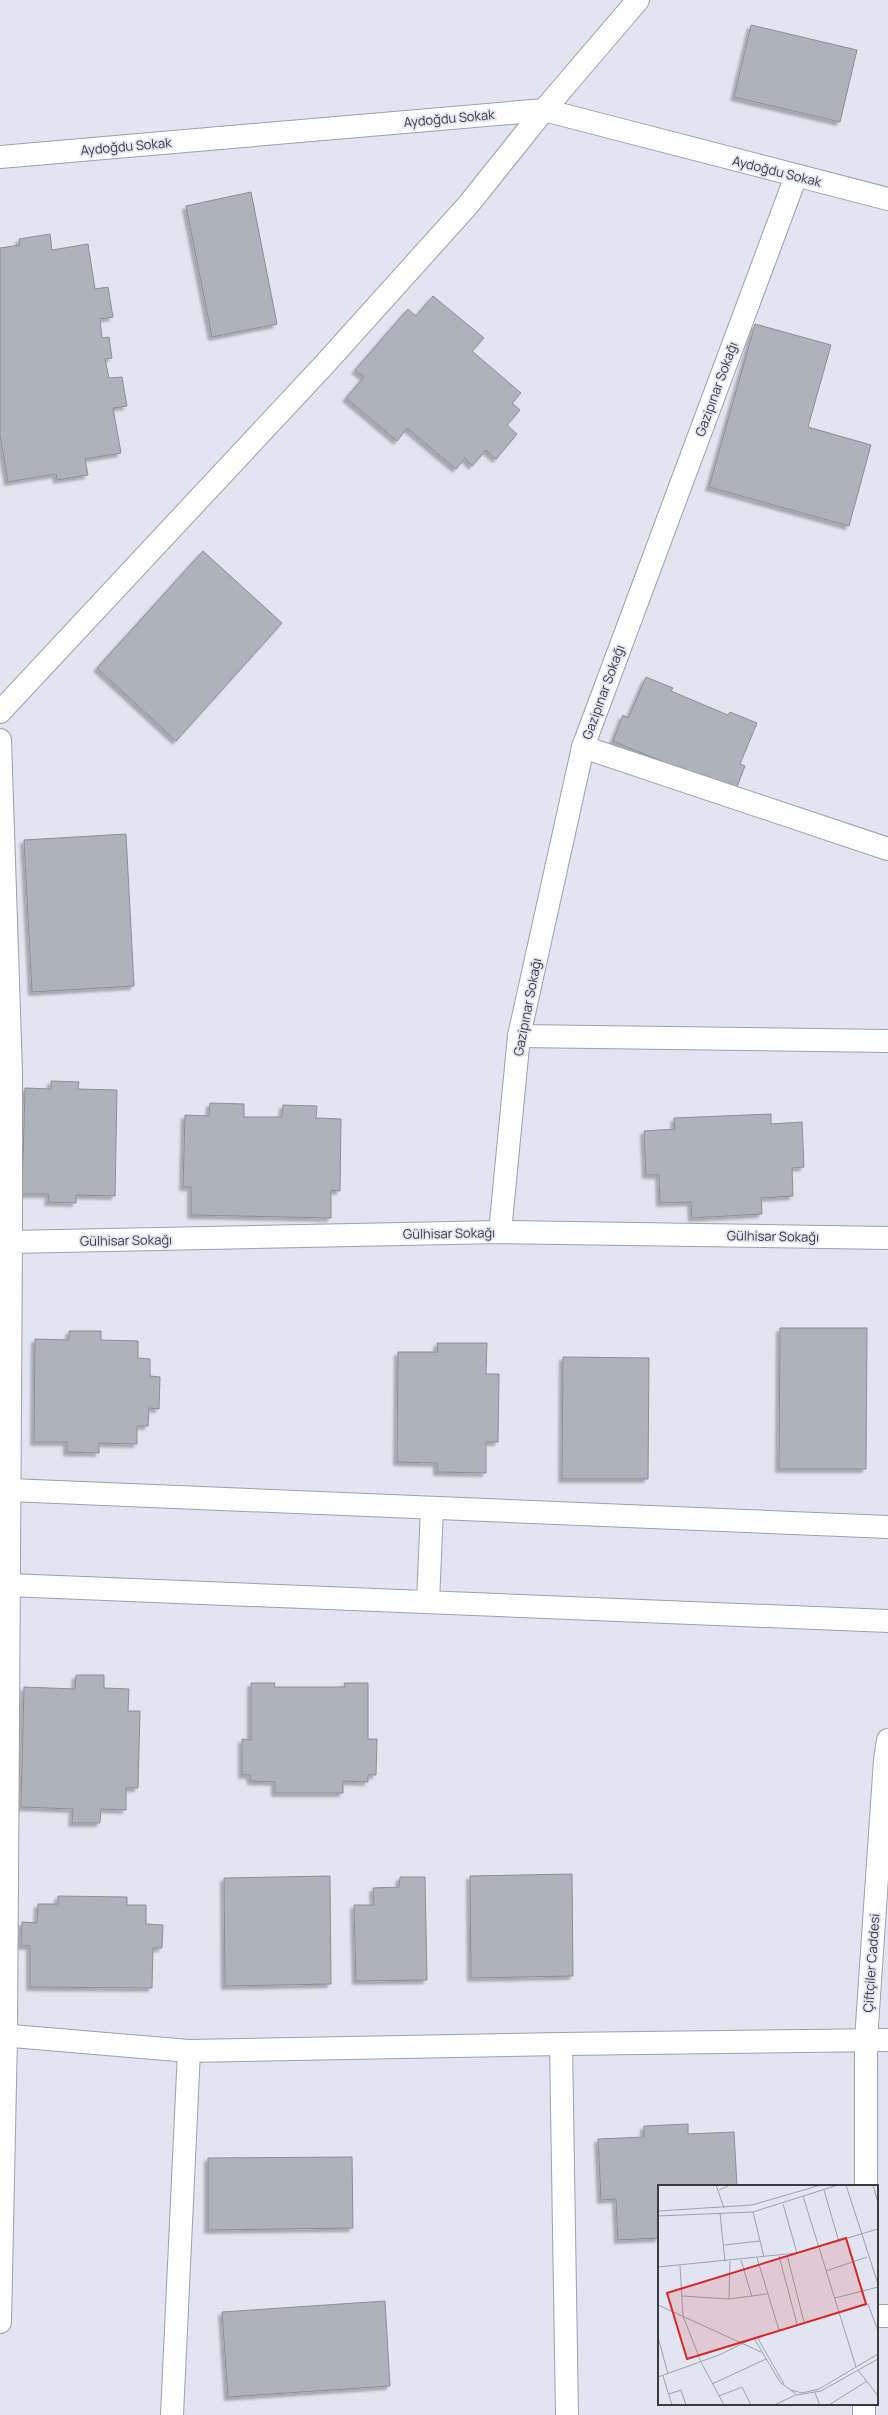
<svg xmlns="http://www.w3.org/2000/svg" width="888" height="2415" viewBox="0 0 888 2415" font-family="Manrope,sans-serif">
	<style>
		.building { fill: #aeb2bc; stroke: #8b8e99; filter: url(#shadow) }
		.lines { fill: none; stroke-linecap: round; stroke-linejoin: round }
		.minor-casing { stroke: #9da1ac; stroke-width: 24 }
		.tertiary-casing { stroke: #9da1ac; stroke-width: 24 }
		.minor { stroke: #fff; stroke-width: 22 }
		.tertiary { stroke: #fff; stroke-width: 22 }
		.labels { text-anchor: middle; stroke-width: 3.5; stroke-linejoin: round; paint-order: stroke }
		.street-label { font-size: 13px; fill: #3a3b40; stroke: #e2e5f1 }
		.inset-road { fill: none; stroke: #9fa1aa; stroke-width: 1 }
		.view { fill: #d62828; fill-opacity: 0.15; stroke: #d62828; stroke-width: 2 }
		.inset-edge { fill: none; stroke: #3a3b40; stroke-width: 2 }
	</style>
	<defs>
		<filter id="shadow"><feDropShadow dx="-3.5" dy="3.5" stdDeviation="1" flood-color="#0004"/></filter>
	</defs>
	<rect width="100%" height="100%" fill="#e2e5f1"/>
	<!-- building -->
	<g class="building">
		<path d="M751,25L857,50L840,122L734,97Z"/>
		<path d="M251,192L277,324L212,337L186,206Z"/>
		<path d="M50,234L52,250L88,244L95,289L108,287L113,317L100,319L102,338L109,337L112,358L105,359L109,378L122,377L127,406L113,408L121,453L85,459L88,475L57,480L56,474L8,482L0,436V248L20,245L19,239Z"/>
		<path d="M433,296L484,338L472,351L521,393L512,403L520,410L507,425L517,434L496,459L486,450L472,466L465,458L456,469L407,428L397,441L346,398L364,377L355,370L408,309L416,316Z"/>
		<path d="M755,324L831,345L808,427L871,445L849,526L709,487Z"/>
		<path d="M203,551L282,623L176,741L97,668Z"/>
		<path d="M646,677L673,688L671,691L728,715L730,712L757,723L740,764L745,766L735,792L613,741L623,715L628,718Z"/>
		<path d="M126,834L134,986L32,992L24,840Z"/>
		<path d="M51,1081L79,1082L78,1089L117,1090L115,1196L76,1195V1203L48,1202L49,1194H22L25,1088L51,1089Z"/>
		<path d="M210,1103L244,1104V1117H282L283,1105L317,1106L316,1118L341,1119L340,1191L331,1190V1218L191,1215V1187H183L185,1115L209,1116Z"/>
		<path d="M771,1114V1124L802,1122L804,1167L792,1168L793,1196L761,1198L762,1214L692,1218L691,1202L660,1203L659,1175H646L644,1131L675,1129L674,1118Z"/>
		<path d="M780,1328H867L866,1469H779Z"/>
		<path d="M69,1331H101V1340L138,1341V1358L150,1359V1376L160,1377L159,1409L149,1408L148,1426H137V1444L99,1443V1453L67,1452V1442H34L35,1339L69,1340Z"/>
		<path d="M437,1343H487L486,1374H499L498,1442H486V1473L437,1472V1463L397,1462L398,1352H438Z"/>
		<path d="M563,1357L649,1358L648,1479H562Z"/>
		<path d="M76,1675H104V1688L129,1689L128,1711H140L138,1788H126V1810L101,1809L100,1823H72L73,1809L21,1807L24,1687L75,1689Z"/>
		<path d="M251,1683H275L274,1687H345L344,1683H368V1739H377L376,1775H368V1782L343,1781V1793H275V1782L251,1781L250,1775H242V1739L251,1740Z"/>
		<path d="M572,1874L573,1976L471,1978L470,1876Z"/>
		<path d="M330,1876L331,1984L225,1986L224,1878Z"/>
		<path d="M400,1877H425L427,1980L356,1981L354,1905H374L373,1888L399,1887Z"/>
		<path d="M58,1896L127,1897V1905H146V1924L163,1925L162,1948H153L152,1988L30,1987V1946H21L22,1922L37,1923L38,1904H58Z"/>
		<path d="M688,2124V2134L734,2132L737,2186H659V2238L618,2240L616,2199L601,2200L598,2139L644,2137V2126Z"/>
		<path d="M352,2157L353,2228L208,2230V2158Z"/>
		<path d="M385,2301L390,2386L228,2397L222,2312Z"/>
	</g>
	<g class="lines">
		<defs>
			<g id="minor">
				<path d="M0,157L544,110L888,199"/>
				<path d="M0,712L324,365L468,205L544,110L638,0"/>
				<path d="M583,747L888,849"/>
				<path d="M519,1036L888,1041"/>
				<path d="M500,1232L519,1036L583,747L796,176"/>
				<path d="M10,1490L888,1527"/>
				<path d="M9,1585L888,1621"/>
				<path d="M428,1602L432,1508"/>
				<path d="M0,2035L189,2051L561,2044L888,2040"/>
				<path d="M561,2044L567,2415"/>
				<path d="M866,2186V2040L885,1760L888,1740"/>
				<path d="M877,2316H888"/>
				<path d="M0,2322L6,2035L11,1242L500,1232L888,1238"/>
				<path d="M172,2415L189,2051"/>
				<path d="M864,2415V2404"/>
			</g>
			<path id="tertiary" d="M0,740L11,1073V1242"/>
		</defs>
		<!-- minor casing -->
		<use href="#minor" class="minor-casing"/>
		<!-- tertiary casing -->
		<use href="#tertiary" class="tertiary-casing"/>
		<!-- minor -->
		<use href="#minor" class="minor"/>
		<!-- tertiary -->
		<use href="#tertiary" class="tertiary"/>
	</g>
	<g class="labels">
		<!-- street labels -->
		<g class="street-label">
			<text transform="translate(449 118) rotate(-5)" y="5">Aydoğdu Sokak</text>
			<text transform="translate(126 146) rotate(-5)" y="5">Aydoğdu Sokak</text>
			<text transform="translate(777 171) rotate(14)" y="5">Aydoğdu Sokak</text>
			<text transform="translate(716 389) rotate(-70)" y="5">Gazipınar Sokağı</text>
			<text transform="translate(603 692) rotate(-70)" y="5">Gazipınar Sokağı</text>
			<text transform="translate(527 1007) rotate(-79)" y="5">Gazipınar Sokağı</text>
			<text transform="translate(449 1233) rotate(-1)" y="5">Gülhisar Sokağı</text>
			<text transform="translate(773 1236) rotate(1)" y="5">Gülhisar Sokağı</text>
			<text transform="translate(126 1240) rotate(-1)" y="5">Gülhisar Sokağı</text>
			<text transform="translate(871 1963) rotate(-86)" y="5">Çiftçiler Caddesi</text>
		</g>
	</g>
	<!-- overview -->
	<g transform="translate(658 2185)">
		<rect width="220" height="220" fill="#e2e5f1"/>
		<path class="inset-road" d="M58,0L66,23M188,0L220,99M215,0L220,18M61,5L72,0M166,5L181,57M145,11L198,182M125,19L139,68M0,26L94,20L163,0M95,27L106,72M62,28L67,77M0,31L95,27L180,0M66,60L102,56M129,70L146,137M121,71L139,139M99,73L121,145M83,75L94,112M22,81L25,131L43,177L66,220M0,82L139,68L220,44M168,86L209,72M24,111L71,114L109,109M177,113L220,102M71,114L72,76M0,120L103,167M0,152L10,189M99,152L126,199M96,153L122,197L139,210L163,206L220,174M200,185L220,211M5,191L14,220M0,192L61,170L96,153L210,119L220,146M54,199L108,174M133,205L144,208L161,204L220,169M157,208L162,220M11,209L23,205L28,220M61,211L84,202L93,220M116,220L138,210M171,220L209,196"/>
		<path class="view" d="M188,53L208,119L29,174L9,108Z"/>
		<rect width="220" height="220" class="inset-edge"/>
	</g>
</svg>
